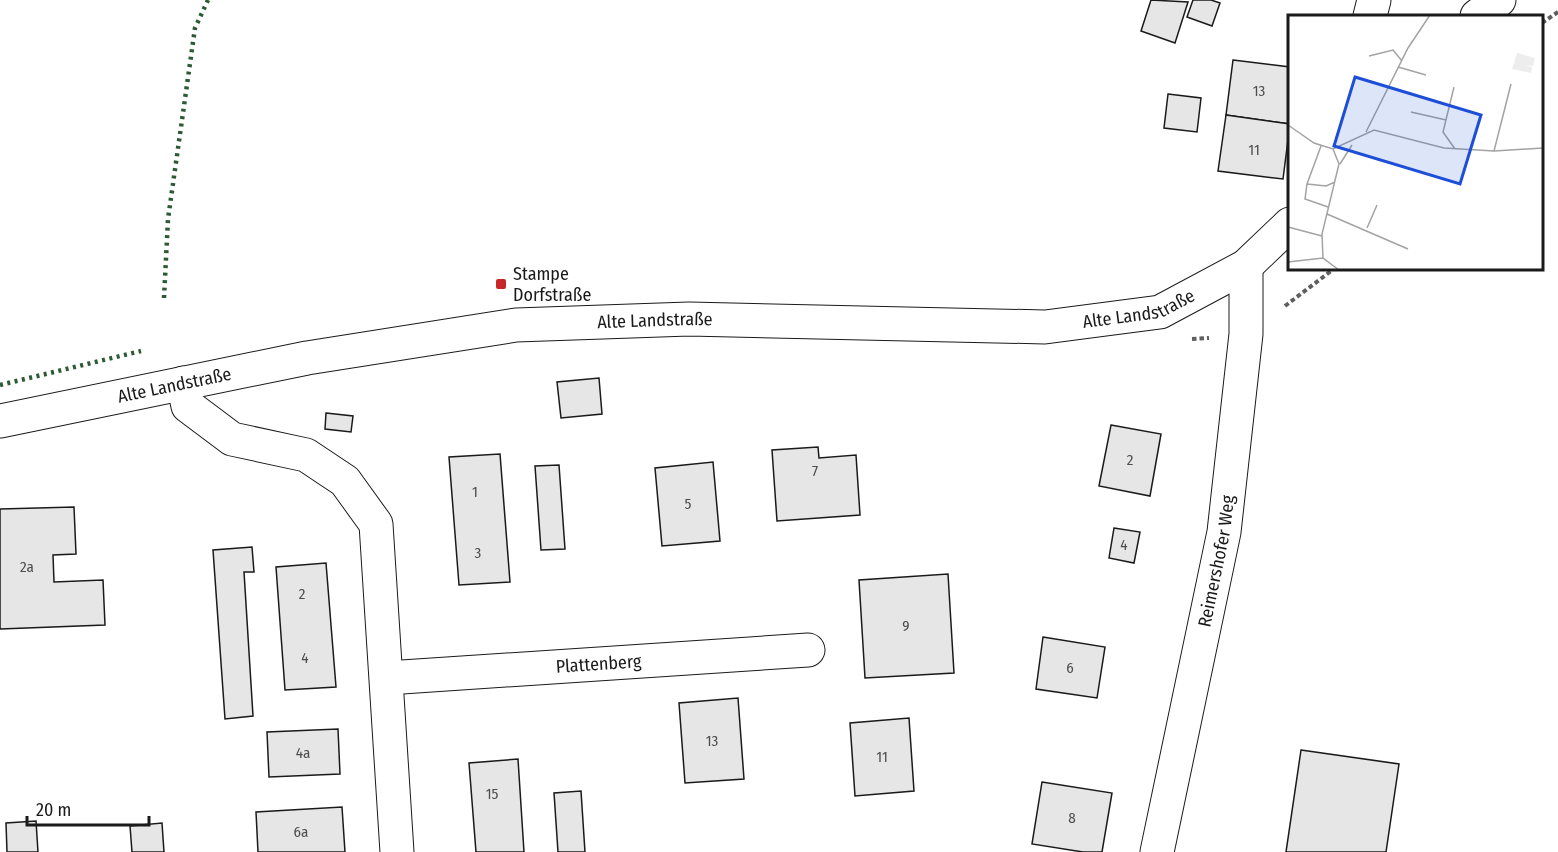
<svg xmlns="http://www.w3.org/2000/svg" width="1558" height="852" viewBox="0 0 1558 852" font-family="'Fira Sans Condensed',sans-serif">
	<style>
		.building { fill: #e6e6e6; stroke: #1a1a1a; stroke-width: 1.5 }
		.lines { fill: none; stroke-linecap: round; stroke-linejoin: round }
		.street-casing { stroke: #1a1a1a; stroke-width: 35 }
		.secondary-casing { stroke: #1a1a1a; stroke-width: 35 }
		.path { stroke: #5f5f5f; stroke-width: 4; stroke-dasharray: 4.5 3; stroke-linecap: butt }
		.street { stroke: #fff; stroke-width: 33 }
		.secondary { stroke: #fff; stroke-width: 33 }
		.hedge { stroke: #2b5a34; stroke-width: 4.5; stroke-dasharray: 3 4.5; stroke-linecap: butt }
		.poi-dot { fill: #c62828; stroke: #fff; stroke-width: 2 }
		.labels { text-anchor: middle; stroke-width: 4.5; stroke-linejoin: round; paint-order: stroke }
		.number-label { font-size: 15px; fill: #4d4d4d }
		.poi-label { font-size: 18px; fill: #1a1a1a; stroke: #fff; text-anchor: start }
		.street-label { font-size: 18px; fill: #1a1a1a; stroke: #fff }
		.inset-road { fill: none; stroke: #a3a3a3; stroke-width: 1.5 }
		.view { fill: #1d4ed8; fill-opacity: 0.15; stroke: #1d4ed8; stroke-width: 3 }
		.inset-edge { fill: none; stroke: #1a1a1a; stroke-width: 3 }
	</style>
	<rect width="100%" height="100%" fill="#fff"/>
	<!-- building -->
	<g class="building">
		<path d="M1151,0L1188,2L1175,43L1141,31Z"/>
		<path d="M1193,0H1211L1220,3L1212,26L1187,17Z"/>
		<path d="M1233,60L1290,67V124L1226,115Z"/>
		<path d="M1168,94L1201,98L1197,132L1164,128Z"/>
		<path d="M1226,115L1290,124L1283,179L1218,171Z"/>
		<path d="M599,378L602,414L561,418L557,382Z"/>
		<path d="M326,413L353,416L351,432L325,429Z"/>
		<path d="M1111,425L1161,434L1150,496L1099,486Z"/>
		<path d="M818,447L819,458L856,455L860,515L777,521L772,450Z"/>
		<path d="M500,454L510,582L459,585L449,457Z"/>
		<path d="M713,462L720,541L662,546L655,468Z"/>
		<path d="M559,465L565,549L541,550L535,466Z"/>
		<path d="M74,507L76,554L53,555L54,582L103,580L105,625L0,629V509Z"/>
		<path d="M1114,528L1140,532L1134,563L1109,558Z"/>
		<path d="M252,547L254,572H244L253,716L225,719L213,550Z"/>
		<path d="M326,563L336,687L285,690L276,567Z"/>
		<path d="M948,574L954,673L865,678L859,580Z"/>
		<path d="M1043,637L1105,647L1097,698L1036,689Z"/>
		<path d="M738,698L744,779L685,783L679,703Z"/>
		<path d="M909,718L914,791L855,796L850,723Z"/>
		<path d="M338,729L340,774L269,777L267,732Z"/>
		<path d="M1301,750L1399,764L1386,852H1286Z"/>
		<path d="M518,759L524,852H476L469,763Z"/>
		<path d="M1042,782L1112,793L1102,852H1083L1032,844Z"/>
		<path d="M581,791L585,852H558L554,793Z"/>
		<path d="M342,807L345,852H258L256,812Z"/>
		<path d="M36,821L38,852H7L6,823Z"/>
		<path d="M162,823L164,852H132L130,826Z"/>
	</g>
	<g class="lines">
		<defs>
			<g id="street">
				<path d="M1370,16L1374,0"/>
				<path d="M183,383L188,406L232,439L306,455L345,481L376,524L397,852"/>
				<path id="s1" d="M387,678L808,650"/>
				<path id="s2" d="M1157,852L1224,532L1246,334V266"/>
			</g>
			<g id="secondary">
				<path d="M1477,16L1499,0"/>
				<path id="s3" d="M0,421L307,358L516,325L689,319L1045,327L1160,312L1246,266L1290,224"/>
			</g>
		</defs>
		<!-- street casing -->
		<use href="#street" class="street-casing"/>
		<!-- secondary casing -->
		<use href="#secondary" class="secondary-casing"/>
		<!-- path -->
		<g class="path">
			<path d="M1542,23L1558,12"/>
			<path d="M1285,306L1335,268"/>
			<path d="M1192,339L1209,338"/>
		</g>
		<!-- street -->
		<use href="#street" class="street"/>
		<!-- secondary -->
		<use href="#secondary" class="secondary"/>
		<!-- hedge -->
		<g class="hedge">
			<path d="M164,298L168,219L195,28L208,0"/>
			<path d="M0,385L141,351"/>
		</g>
	</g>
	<!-- markers -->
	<rect class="poi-dot" x="495" y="278" width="12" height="12" rx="3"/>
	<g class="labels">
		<!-- number labels -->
		<g class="number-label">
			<text x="1259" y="96">13</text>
			<text x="1254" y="155">11</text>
			<text x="1130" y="465">2</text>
			<text x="815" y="476">7</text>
			<text x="475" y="497">1</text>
			<text x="688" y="509">5</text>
			<text x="1124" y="550">4</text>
			<text x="478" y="558">3</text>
			<text x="27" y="572">2a</text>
			<text x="302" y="599">2</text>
			<text x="906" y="631">9</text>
			<text x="305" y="663">4</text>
			<text x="1070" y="673">6</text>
			<text x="712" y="746">13</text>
			<text x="303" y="758">4a</text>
			<text x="882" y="762">11</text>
			<text x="492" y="799">15</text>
			<text x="1072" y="823">8</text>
			<text x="301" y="837">6a</text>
		</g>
		<!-- poi labels -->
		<g class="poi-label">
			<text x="513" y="280">Stampe<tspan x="513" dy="21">Dorfstraße</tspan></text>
		</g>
		<!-- street labels -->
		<g class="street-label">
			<text dy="6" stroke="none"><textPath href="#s3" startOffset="1150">Alte Landstraße</textPath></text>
			<text dy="6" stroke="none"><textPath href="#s3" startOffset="664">Alte Landstraße</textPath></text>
			<text dy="6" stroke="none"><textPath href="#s3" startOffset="178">Alte Landstraße</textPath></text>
			<text dy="6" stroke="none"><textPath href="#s2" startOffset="297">Reimershofer Weg</textPath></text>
			<text dy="6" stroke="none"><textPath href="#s1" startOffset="212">Plattenberg</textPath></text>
		</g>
	</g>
	<!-- overview -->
	<g transform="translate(1288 15)">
		<rect width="255" height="255" fill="#fff"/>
		<path d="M229,38L247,43L245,51L236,50L244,52L243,58L224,54Z" fill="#ededed"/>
		<path class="inset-road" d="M81,41L105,35L114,46M110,52L138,60M166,72L155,117L167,134M123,97L158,105M0,110L26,128L45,134L86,115L156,133L206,136L255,133M78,117L120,33L142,0M33,131L19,169L17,184L40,192M45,134L51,149L34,219L35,243L51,255M206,136L223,69M52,149L64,130M19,169L38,171L47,167M39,199L120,234M0,212L34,221M79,213L89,190M0,247L35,243"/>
		<path class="view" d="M67,62L193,100L172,169L46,131Z"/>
		<rect width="255" height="255" class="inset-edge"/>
	</g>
	<!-- scale -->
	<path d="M27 816v9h122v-9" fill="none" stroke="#1a1a1a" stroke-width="3"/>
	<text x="36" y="816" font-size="18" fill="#1a1a1a" stroke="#ffffff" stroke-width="4.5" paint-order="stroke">20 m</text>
</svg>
